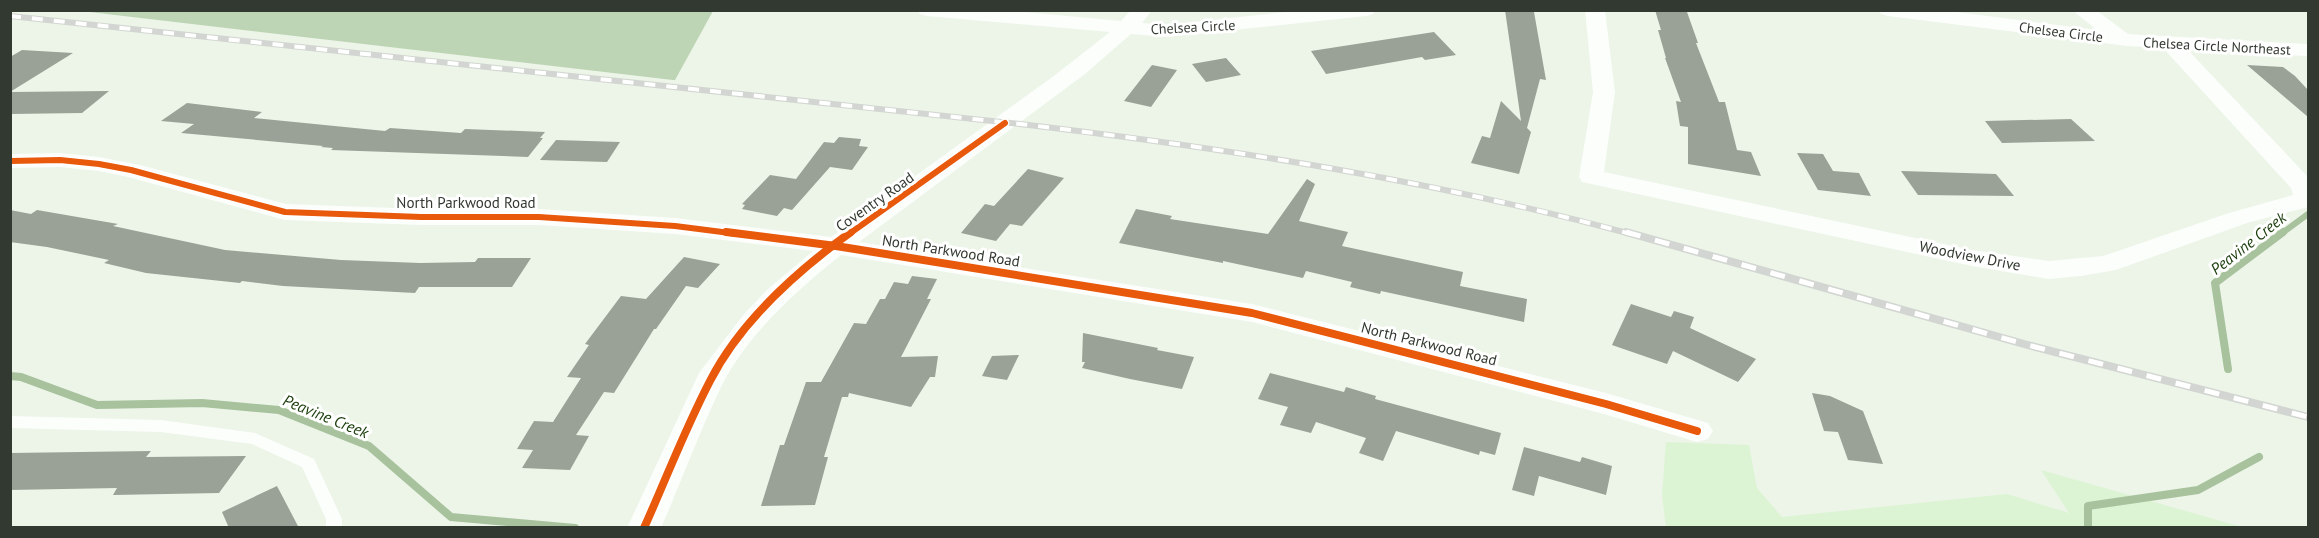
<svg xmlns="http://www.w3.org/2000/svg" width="2319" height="538" viewBox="0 0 2319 538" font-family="'PT Sans',sans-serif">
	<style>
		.green { fill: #dcf4d4 }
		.forest { fill: #bdd5b4 }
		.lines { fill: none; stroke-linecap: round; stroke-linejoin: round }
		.stream-far1 { stroke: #a7c29d; stroke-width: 6 }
		.stream { stroke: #a7c29d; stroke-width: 8 }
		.building { fill: #9aa197 }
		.service { fill: #fcfefc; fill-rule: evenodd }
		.minor { fill: #fcfefc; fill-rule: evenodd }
		.rail-far1-casing { stroke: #d2d5d1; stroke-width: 6 }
		.rail-casing { stroke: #d2d5d1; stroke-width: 8 }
		.rail-far1 { stroke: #fff; stroke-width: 4; stroke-dasharray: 11; stroke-linecap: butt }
		.rail { stroke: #fff; stroke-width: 5; stroke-dasharray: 15; stroke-linecap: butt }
		.cycleway-far1-casing { stroke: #fff; stroke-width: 9 }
		.cycleway-casing { stroke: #fff; stroke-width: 12 }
		.cycleway-far1 { stroke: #e8590c; stroke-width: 6 }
		.cycleway { stroke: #e8590c; stroke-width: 8 }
		.labels { text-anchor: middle; stroke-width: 6; stroke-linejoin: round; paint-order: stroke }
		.far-street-label { font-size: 14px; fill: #323930; stroke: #fff }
		.street-label { font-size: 15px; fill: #323930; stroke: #fff }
		.water-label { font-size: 16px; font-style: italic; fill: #1e400f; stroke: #fff }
	</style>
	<rect width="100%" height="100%" fill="#ecf5e8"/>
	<!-- green -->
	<path class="green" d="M1666,442L1749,445L1757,488L1782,517L2007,494L2069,513L2041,470L2242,527H1666L1662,495Z"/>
	<!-- forest -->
	<path class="forest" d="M81,11H713L675,80H673Z"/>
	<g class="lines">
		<!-- stream-far1 -->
		<path class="stream-far1" d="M2281,234L2308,214"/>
		<!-- stream -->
		<g class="stream">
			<path d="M2228,369L2215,283L2283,232"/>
			<path d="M10,376L21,377L97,405L202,403L279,410L369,446L451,517L575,528"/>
			<path d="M2088,528V506L2198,490L2259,457"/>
		</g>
	</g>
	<!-- building -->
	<g class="building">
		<path d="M1505,10L1534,12L1546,80L1540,79L1527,128L1531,132L1519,174L1471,163L1482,136L1490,138L1501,101L1521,121Z"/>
		<path d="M1655,10L1687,12L1698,43H1696L1719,102H1725L1737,150L1751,152L1761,176L1688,164V127L1680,126L1676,101L1681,102L1665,58H1666L1658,30H1661Z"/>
		<path d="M1434,32L1456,55L1425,60L1422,57L1326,74L1311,51Z"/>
		<path d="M22,50L73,53L10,92V57Z"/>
		<path d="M1226,58L1241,75L1206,82L1192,64Z"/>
		<path d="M1152,65L1177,70L1151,107L1124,101Z"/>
		<path d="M2247,65L2283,67L2295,76L2308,90V117Z"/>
		<path d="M109,91L82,113L10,114V92Z"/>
		<path d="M187,103L262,112L254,118L385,131L390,128L461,133L465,129L545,132L540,138H543L528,157L331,150L333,148L321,147L323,146L181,133L194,124L161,121Z"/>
		<path d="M2071,119L2095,141L2002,143L1985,121Z"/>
		<path d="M839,137L861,139L859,146L868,147L852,170L830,167L792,210L784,208L777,216L742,209L745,205L742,204L770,175L796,179L824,142L834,143Z"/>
		<path d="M556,140L620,142L607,162L540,160Z"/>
		<path d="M1797,153L1823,154L1833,171L1859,173L1871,196L1818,190Z"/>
		<path d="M1028,169L1064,178L1022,226L1010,224L996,241L961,233L985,204L994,206Z"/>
		<path d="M1901,171L1996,174L2014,196L1918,195Z"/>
		<path d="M1307,179L1315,184L1299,221L1348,232L1342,246L1463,272L1460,286L1527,299L1524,322L1381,291L1380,294L1350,287L1352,282L1306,271L1303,278L1223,261V263L1119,243L1136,209L1172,216L1170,219L1268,234Z"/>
		<path d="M10,210L31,214L37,210L118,224L113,226L225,250L341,260L420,263L475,262L478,258H531L512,287H419L415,293L283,286L242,281L240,283L146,273L104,263L109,260L47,247L10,242Z"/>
		<path d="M684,257L720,264L698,288L686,286L656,329H654L614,393L604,392L576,435L589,436L570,470L522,468L533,450L517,449L534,421L553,422L581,378L567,377L589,345L585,344L621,296L646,299Z"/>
		<path d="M912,276L937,279L927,299H931L901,357L938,356L935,377H930L911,407L849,393L848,397H842L824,457H828L815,505L761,506L780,445H784L806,382H821L854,323L866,324L880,299H885L894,282L908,284Z"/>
		<path d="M1631,304L1671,317L1674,311L1694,317L1690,328L1756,359L1738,382L1673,351L1667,364L1612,345Z"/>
		<path d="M1083,333L1158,348L1157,350L1194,357L1182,389L1130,379L1082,368L1085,362H1082Z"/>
		<path d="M1019,355L1007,380L982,376L992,356Z"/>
		<path d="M1270,373L1344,392L1346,387L1376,396L1375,399L1501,433L1495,455L1480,451L1479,455L1396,431L1383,461L1359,453L1366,438L1316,422L1311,433L1280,425L1288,407L1258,399Z"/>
		<path d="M1812,393L1830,396L1863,411L1883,464L1848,460L1838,432L1824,431Z"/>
		<path d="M1524,447L1580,462L1582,457L1612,466L1606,495L1539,476L1534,496L1512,490Z"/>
		<path d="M151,451L146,457L246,456L219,493L113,495L117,488L10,490V453Z"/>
		<path d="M277,486L299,528H229L222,512Z"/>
	</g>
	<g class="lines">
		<!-- service -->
		<path class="service" d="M10,416L161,420L255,433L314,459L342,519V528H326V519L302,467L252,444L161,432L10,428Z"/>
		<!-- minor -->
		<g class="minor">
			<path d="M917,10H1003L1121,21L1131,10H1152L1142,23L1167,25L1303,10H1376L1373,14L1366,16L1167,37L1131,34L1085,74L859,242L1252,304L1606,393L1708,423L1713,431L1708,439L1697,442L1604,414L1252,322L841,255C797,290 749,333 723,383C700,430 682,480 661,528H627L699,373L744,314L768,289L813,251L675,234L539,225H421L285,220L128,177L99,171L60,167L10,168V154L60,153L99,157L140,165L286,204L421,209H539L675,218L831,237L1055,75L1110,32L927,16L920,14Z"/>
			<path d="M1585,10H1605L1615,92L1604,172L1972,250L2049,261L2103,256L2229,213L2293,195L2291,188L2163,48L2127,46L1888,16L1881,14L1878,10H1941L2097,30L2072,10H2096L2128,34L2308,44V56L2188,50L2308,177V207L2247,223L2116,270L2081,276L2049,279L1972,266L1582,182L1579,177L1593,92Z"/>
		</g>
		<defs>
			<path id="rail-far1" d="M10,16L1020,124C1226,148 1431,180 1631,234"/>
			<path id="rail" d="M1626,232L2024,344L2308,417"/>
		</defs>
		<!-- rail-far1 casing -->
		<use href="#rail-far1" class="rail-far1-casing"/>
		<!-- rail casing -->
		<use href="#rail" class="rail-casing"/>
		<!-- rail-far1 -->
		<use href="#rail-far1" class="rail-far1"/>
		<!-- rail -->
		<use href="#rail" class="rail"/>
		<defs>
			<g id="cycleway-far1">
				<path d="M10,161L60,160L99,164L131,170L285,212L421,217H539L675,226L738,234"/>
				<path d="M849,234L1005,123"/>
			</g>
			<g id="cycleway">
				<path d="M726,232L836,246L1252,313L1606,404L1697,431"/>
				<path d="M644,528C666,479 685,429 710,381C741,320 797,271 851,232"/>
			</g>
		</defs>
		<!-- cycleway-far1 casing -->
		<use href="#cycleway-far1" class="cycleway-far1-casing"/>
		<!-- cycleway casing -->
		<use href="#cycleway" class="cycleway-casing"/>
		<!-- cycleway-far1 -->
		<use href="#cycleway-far1" class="cycleway-far1"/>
		<!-- cycleway -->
		<use href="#cycleway" class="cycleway"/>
	</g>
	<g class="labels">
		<!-- far-street labels -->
		<g class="far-street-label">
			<text transform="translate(1193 27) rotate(-3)" y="5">Chelsea Circle</text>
			<text transform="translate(2061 32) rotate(7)" y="5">Chelsea Circle</text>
			<text transform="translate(2217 46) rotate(3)" y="5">Chelsea Circle Northeast</text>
		</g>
		<!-- street labels -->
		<g class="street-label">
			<text transform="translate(875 202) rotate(-35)" y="5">Coventry Road</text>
			<text x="466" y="208">North Parkwood Road</text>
			<text transform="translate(951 251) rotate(9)" y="5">North Parkwood Road</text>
			<text transform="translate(1970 256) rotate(11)" y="5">Woodview Drive</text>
			<text transform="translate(1429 344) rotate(14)" y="5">North Parkwood Road</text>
		</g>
		<!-- water labels -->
		<g class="water-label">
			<text transform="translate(2248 243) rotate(-38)" y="6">Peavine Creek</text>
			<text transform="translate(326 416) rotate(22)" y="6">Peavine Creek</text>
		</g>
	</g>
	<!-- border -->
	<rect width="2319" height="538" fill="none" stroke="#323930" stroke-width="24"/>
</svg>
